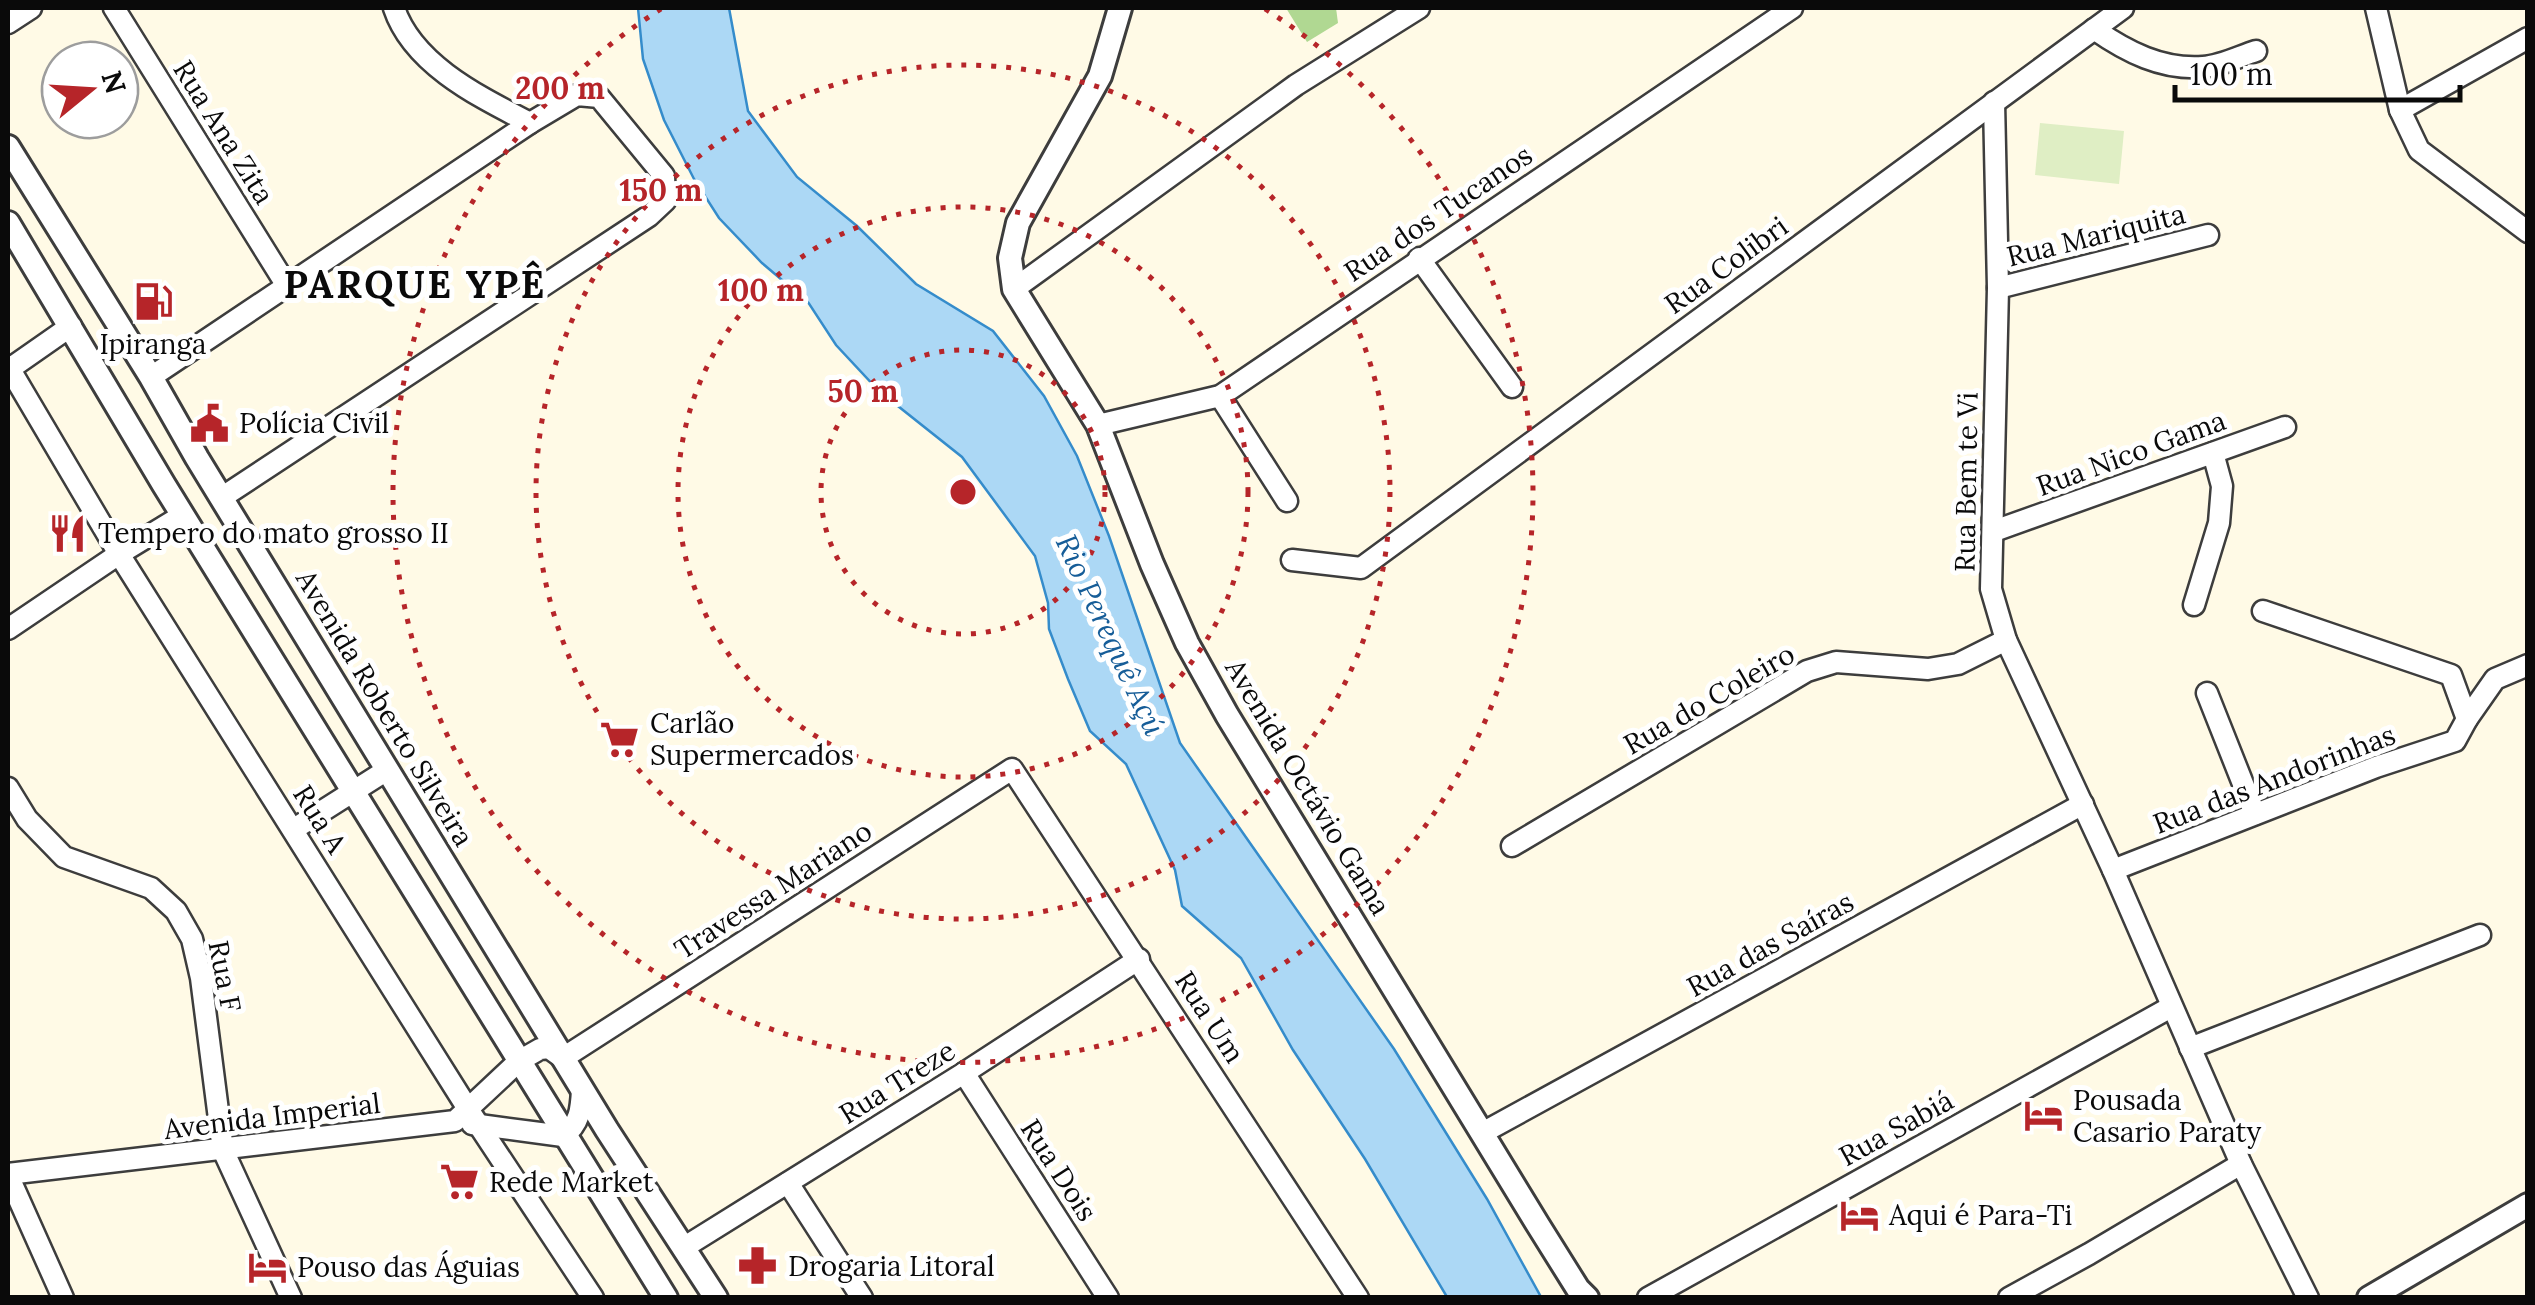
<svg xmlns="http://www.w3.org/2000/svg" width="2535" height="1305" viewBox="0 0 2535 1305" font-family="Lora,serif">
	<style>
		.forest { fill: #b0d892 }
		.pitch { fill: #dfeec4 }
		.water { fill: #acd8f5; stroke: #358ccb; stroke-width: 2.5 }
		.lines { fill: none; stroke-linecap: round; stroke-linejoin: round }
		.minor-casing { stroke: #3d3d3d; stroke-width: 25 }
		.tertiary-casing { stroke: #3d3d3d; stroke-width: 28 }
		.minor { stroke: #fff; stroke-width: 20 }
		.tertiary { stroke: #fff; stroke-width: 22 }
		.ring { fill: none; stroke: #b62529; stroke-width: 5; stroke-dasharray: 5 10 }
		.labels { text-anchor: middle; stroke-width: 10; stroke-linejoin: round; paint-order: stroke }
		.street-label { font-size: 28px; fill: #0a0a0a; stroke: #fff }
		.poi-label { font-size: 28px; fill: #0a0a0a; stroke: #fff; text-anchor: start }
		.water-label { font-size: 30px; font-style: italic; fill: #165d98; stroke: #fff }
		.district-label { font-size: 38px; font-weight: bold; letter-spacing: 2.5px; fill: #0a0a0a; stroke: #fff }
		.centre { fill: #b62529; stroke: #fff; stroke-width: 5 }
		.ring-label { font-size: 30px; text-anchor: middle; font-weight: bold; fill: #b62529; stroke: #fff; stroke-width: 10; stroke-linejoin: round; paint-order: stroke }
	</style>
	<rect width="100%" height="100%" fill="#fffae6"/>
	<!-- forest -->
	<path class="forest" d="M1286,8H1336L1338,23L1307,42Z"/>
	<!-- pitch -->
	<path class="pitch" d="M2040,123L2124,131L2119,184L2035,175Z"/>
	<!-- water -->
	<path class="water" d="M638,8H729L748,111L797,177L857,226L916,284L993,331L1044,396L1077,456L1109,536L1180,743L1394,1049L1487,1199L1541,1297H1447L1365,1159L1293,1050L1241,958L1182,906L1175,870L1126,764L1090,731L1068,679L1049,629L1048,603L1035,556L962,457L879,391L836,345L808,302L762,263L719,218L694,179L664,120L643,59Z"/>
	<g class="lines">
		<defs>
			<g id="minor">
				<path d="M114,8L287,286"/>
				<path d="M394,8C413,65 480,97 530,123"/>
				<path d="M2376,8L2400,110L2419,150L2528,232"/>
				<path d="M8,23L31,8"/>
				<path d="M2094,29C2127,52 2162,70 2203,67C2221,66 2240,56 2256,51"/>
				<path d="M1994,102L1998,288L1991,589L2006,640L2113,870L2241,1164L2308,1298"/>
				<path d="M2400,110L2528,38"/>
				<path d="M1419,258L1512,387"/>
				<path d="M1998,288L2208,235"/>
				<path d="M1014,289L1296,85L1419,8"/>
				<path d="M8,366L119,554L468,1109L593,1298"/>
				<path d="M8,370L71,326"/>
				<path d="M151,377L530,123L577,95L599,97L664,176L665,201L649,216L221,498"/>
				<path d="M1220,396L1287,501"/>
				<path d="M1098,425L1220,396L1792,8"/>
				<path d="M1994,531L2285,427"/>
				<path d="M1292,560L1361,568L2123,8"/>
				<path d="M2194,605L2219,523L2222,486L2213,453"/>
				<path d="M8,629L119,554L183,515"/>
				<path d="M2207,693L2255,814"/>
				<path d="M2467,719L2495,679L2528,665"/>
				<path d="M8,788L27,819L64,857L151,888L176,911L192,939L201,978L223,1150L291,1298"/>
				<path d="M294,829L387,770"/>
				<path d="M1512,846L1807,671L1836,662L1928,669L1958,664L2006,640"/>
				<path d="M2113,870L2376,767L2455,741L2467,719L2451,675L2263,611"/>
				<path d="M2190,1048L2480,935"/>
				<path d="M964,1073L1108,1298"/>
				<path d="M472,1124L563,1136C580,1124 581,1109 582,1090"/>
				<path d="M1484,1132L2083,804"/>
				<path d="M8,1174L455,1121L519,1061L540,1049L549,1048L563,1058L1012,769L1358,1298"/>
				<path d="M8,1175L63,1298"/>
				<path d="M788,1183L862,1298"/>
				<path d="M683,1248L964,1073L1139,959"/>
				<path d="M1648,1298L2171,1007"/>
				<path d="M2009,1298L2089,1254L2241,1164"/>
			</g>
			<g id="tertiary">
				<path d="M1120,8L1100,76L1018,223L1010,258L1014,289L1098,425L1152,564L1187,643L1227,715L1538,1225L1578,1289L1587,1298"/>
				<path d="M8,147L151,377L197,458L607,1130L716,1298"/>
				<path d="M8,223L164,485L666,1298"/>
				<path d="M2369,1298L2528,1205"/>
			</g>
		</defs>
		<!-- minor casing -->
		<use href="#minor" class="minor-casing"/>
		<!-- tertiary casing -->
		<use href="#tertiary" class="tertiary-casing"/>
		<!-- minor -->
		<use href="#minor" class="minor"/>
		<!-- tertiary -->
		<use href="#tertiary" class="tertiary"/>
	</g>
	<!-- distance rings -->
	<g class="ring">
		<circle cx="963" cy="492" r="142"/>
		<circle cx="963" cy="492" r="285"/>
		<circle cx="963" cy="492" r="427"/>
		<path d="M1265 9A570 570 0 1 1 661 9"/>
	</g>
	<!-- icons -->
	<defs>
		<symbol id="fuel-bare" viewBox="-9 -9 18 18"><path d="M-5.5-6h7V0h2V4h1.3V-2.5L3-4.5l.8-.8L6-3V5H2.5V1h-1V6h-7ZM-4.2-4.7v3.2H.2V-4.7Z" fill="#b62529" stroke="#fff" stroke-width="2.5" paint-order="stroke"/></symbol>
		<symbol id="civic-bare" viewBox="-9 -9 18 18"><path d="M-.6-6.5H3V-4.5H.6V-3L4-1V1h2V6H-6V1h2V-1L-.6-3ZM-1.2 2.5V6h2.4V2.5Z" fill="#b62529" stroke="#fff" stroke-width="2.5" paint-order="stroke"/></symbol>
		<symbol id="restaurant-bare" viewBox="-9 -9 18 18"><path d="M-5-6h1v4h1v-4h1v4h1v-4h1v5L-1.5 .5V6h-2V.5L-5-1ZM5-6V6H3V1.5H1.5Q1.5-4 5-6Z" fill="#b62529" stroke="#fff" stroke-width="2.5" paint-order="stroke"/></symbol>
		<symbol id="supermarket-bare" viewBox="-9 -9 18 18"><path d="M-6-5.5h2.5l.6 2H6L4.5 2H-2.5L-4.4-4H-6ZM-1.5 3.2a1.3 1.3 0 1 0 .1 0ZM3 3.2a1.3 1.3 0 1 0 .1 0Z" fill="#b62529" stroke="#fff" stroke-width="2.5" paint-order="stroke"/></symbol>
		<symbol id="hotel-bare" viewBox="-9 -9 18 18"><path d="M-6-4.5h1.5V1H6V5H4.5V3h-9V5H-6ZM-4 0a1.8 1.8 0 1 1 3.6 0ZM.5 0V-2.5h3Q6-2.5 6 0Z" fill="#b62529" stroke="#fff" stroke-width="2.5" paint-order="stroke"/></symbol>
		<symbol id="pharmacy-bare" viewBox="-9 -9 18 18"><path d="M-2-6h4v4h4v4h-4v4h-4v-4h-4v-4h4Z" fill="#b62529" stroke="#fff" stroke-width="2.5" paint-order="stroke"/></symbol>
	</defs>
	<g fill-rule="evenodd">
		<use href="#fuel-bare" x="126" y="274" width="55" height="55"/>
		<use href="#civic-bare" x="182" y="396" width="55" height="55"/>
		<use href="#restaurant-bare" x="40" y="506" width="55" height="55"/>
		<use href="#supermarket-bare" x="592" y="712" width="55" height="55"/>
		<use href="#hotel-bare" x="2016" y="1088" width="55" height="55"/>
		<use href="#supermarket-bare" x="432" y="1154" width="55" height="55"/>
		<use href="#hotel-bare" x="1832" y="1188" width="55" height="55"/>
		<use href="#pharmacy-bare" x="730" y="1238" width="55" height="55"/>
		<use href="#hotel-bare" x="240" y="1240" width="55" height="55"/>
	</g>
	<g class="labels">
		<!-- street labels -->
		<g class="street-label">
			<text transform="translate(224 132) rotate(58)" y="10">Rua Ana Zita</text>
			<text transform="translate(1438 213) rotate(-34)" y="10">Rua dos Tucanos</text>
			<text transform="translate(2096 235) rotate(-14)" y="10">Rua Mariquita</text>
			<text transform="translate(1726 265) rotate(-36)" y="10">Rua Colibri</text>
			<text transform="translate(2131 453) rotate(-20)" y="10">Rua Nico Gama</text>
			<text transform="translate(1966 482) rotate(-89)" y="10">Rua Bem te Vi</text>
			<text transform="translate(1709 699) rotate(-30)" y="10">Rua do Coleiro</text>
			<text transform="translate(385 708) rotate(59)" y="10">Avenida Roberto Silveira</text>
			<text transform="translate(2274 779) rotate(-21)" y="10">Rua das Andorinhas</text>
			<text transform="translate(1308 787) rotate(59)" y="10">Avenida Octávio Gama</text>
			<text transform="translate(320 819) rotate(58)" y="10">Rua A</text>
			<text transform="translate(773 890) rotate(-33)" y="10">Travessa Mariano</text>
			<text transform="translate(1770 944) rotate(-29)" y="10">Rua das Saíras</text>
			<text transform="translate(225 976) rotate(79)" y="10">Rua F</text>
			<text transform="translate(1210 1017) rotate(57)" y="10">Rua Um</text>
			<text transform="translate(897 1082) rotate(-32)" y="10">Rua Treze</text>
			<text transform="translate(272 1116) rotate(-7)" y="10">Avenida Imperial</text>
			<text transform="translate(1896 1128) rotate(-29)" y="10">Rua Sabiá</text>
			<text transform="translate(1059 1170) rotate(57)" y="10">Rua Dois</text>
		</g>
		<!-- poi labels -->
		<g class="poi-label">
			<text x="153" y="354" text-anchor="middle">Ipiranga</text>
			<text x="239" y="433">Polícia Civil</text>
			<text x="98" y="543">Tempero do mato grosso II</text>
			<text x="650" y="733">Carlão<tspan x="650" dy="32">Supermercados</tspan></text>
			<text x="2073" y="1110">Pousada<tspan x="2073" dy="32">Casario Paraty</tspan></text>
			<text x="489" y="1192">Rede Market</text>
			<text x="1889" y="1225">Aqui é Para-Ti</text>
			<text x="788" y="1276">Drogaria Litoral</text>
			<text x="297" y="1277">Pouso das Águias</text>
		</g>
		<!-- water labels -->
		<g class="water-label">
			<text transform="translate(1110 635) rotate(65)" y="10">Rio Perequê Açú</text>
		</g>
		<!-- district labels -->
		<g class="district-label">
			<text x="415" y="298">PARQUE YPÊ</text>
		</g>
	</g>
	<circle cx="963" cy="492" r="15" class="centre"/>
	<g class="ring-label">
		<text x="560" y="99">200 m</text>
		<text x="661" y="201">150 m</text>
		<text x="761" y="301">100 m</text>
		<text x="863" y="402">50 m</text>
	</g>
	<!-- border -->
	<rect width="2535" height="1305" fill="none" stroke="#0a0a0a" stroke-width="20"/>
	<!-- north arrow -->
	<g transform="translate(90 90) rotate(72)"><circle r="48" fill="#ffffff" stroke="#9d9d9d" stroke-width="2.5"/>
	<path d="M0-8L18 38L0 25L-18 38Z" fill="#b62529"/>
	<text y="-15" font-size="28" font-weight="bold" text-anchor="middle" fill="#0a0a0a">N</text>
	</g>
	<!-- scale -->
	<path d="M2175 85v15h285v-15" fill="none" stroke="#0a0a0a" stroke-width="5"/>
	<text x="2190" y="85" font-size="30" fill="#0a0a0a" stroke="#ffffff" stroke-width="8" paint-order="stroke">100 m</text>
</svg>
